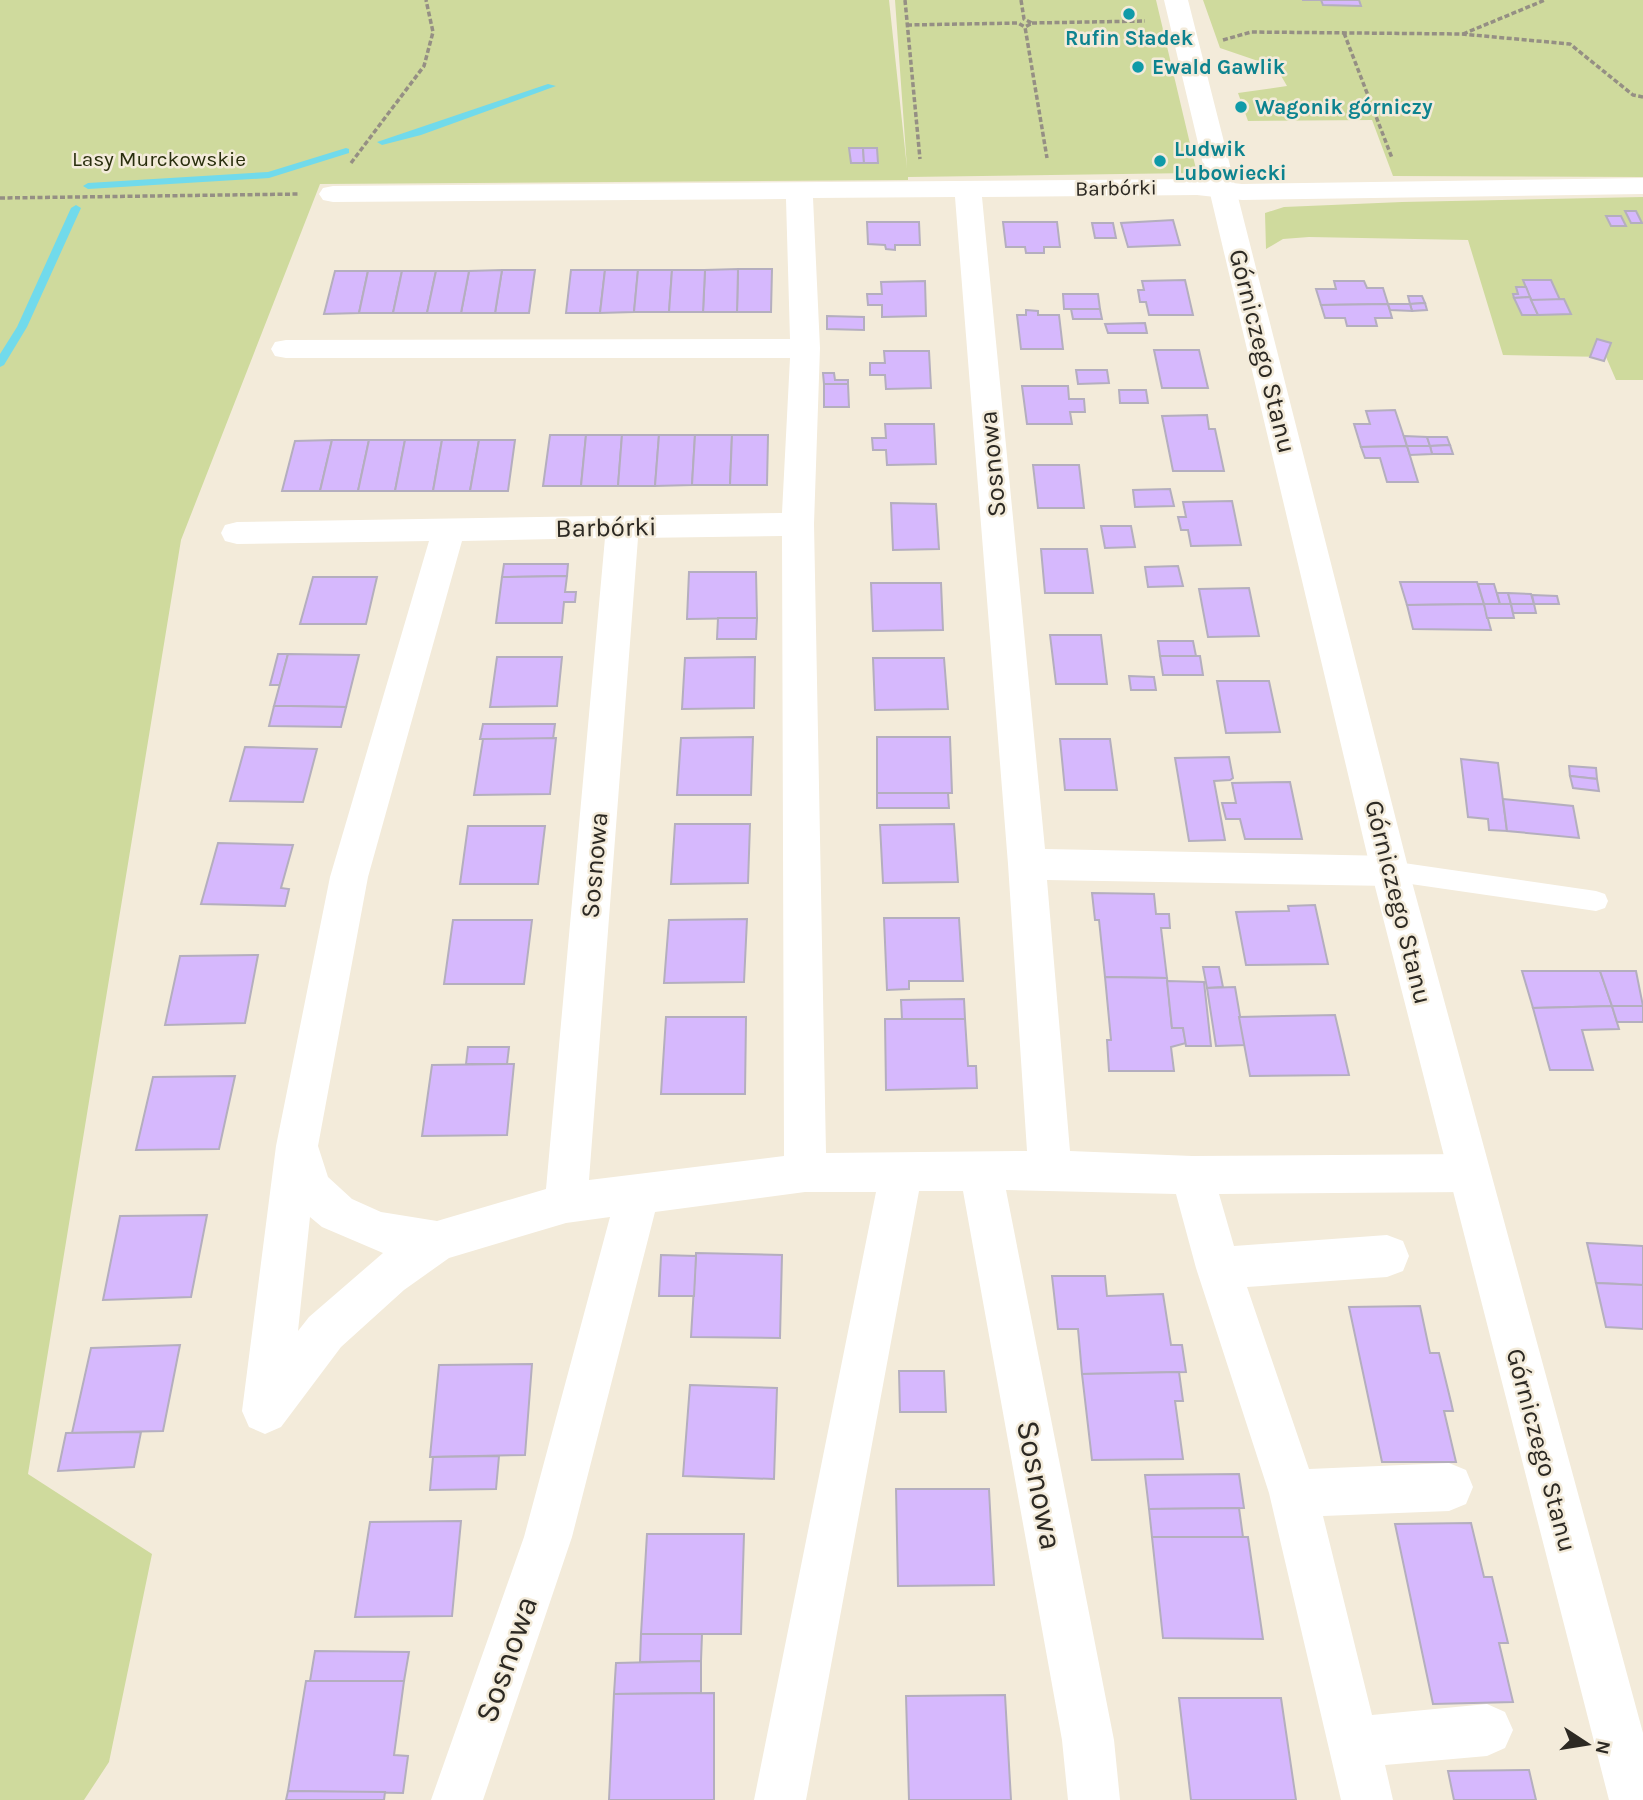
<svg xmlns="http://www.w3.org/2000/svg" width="1643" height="1800" viewBox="0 0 1643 1800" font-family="Karla,sans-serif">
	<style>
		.green { fill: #cfda9d }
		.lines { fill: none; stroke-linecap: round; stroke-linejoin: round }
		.stream { fill: #71daeb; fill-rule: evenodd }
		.building { fill: #d6b8fd; stroke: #b4aebe; stroke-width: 2 }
		.path { stroke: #958f84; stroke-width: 3.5; stroke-dasharray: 5 2.5; stroke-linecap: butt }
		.service { fill: #fff; fill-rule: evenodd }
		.minor { fill: #fff; fill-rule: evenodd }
		.tertiary { fill: #fff; fill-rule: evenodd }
		.culture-dot { fill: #0f9aa8; stroke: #f3ebda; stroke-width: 2.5 }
		.labels { text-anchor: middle; stroke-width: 5; stroke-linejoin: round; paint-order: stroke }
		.far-culture-label { font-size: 21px; font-weight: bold; fill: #0d838f; stroke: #f3ebda; text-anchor: start }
		.far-park-label { font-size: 21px; fill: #292e0d; stroke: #f3ebda }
		.far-street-label { font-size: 21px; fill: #2c2923; stroke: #f3ebda }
		.street-label { font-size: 26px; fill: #2c2923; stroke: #f3ebda }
		.near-street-label { font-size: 32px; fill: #2c2923; stroke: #f3ebda }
	</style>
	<rect width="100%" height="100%" fill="#f3ebda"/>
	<!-- green -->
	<g class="green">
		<path d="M0,0H889L907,168L895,0H1156L1196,169L1193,173L908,177V180L320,184L181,540L28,1474L152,1554L109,1762L84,1800H0Z"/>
		<path d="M1203,0H1643V177L1393,176L1372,120L1248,121L1238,93L1287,86L1276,67L1220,48Z"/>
		<path d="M1643,197V380H1616L1606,357L1503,355L1468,240L1309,237L1283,239L1266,249L1265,213L1284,207L1402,202Z"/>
	</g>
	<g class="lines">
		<!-- stream -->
		<g class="stream">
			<path d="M548,84L556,86L421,135L382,145L377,142Z"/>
			<path d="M346,148L349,149V153L269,178L88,189L83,186L88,183L268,172Z"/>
			<path d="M76,205L81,208L27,327L4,365L0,367V354L17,327L71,208Z"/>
		</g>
	</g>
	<!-- building -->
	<g class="building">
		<path d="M1302,0H1359L1361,6L1323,5L1321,0Z"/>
		<path d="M849,148H863L864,163H851Z"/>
		<path d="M863,148H877L878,163H864Z"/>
		<path d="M1625,211H1636L1642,223H1631Z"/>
		<path d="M1606,216H1621L1626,226H1611Z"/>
		<path d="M1173,220L1180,245L1128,247L1121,223Z"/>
		<path d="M867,222H919L920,245H895V250L886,249L885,245L868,244Z"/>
		<path d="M1003,222H1057L1060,247H1044V253H1026L1025,247H1006Z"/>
		<path d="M1092,223H1113L1116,238H1095Z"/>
		<path d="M738,269H772L771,312H737Z"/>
		<path d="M738,269L737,312H703L705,270Z"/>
		<path d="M502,270H535L529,313H495Z"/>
		<path d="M502,270L495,313H461L469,271Z"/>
		<path d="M571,270H605L600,313H566Z"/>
		<path d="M605,270H638L634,312L600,313Z"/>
		<path d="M638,270H672L669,312H634Z"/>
		<path d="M672,270H705L703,312H669Z"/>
		<path d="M335,271H368L359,313L324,314Z"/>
		<path d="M368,271H402L393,313H359Z"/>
		<path d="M402,271H436L427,313H393Z"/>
		<path d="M436,271H469L461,313H427Z"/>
		<path d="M1185,280L1193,315H1149L1146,302H1140L1138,290H1144L1142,281Z"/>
		<path d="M1523,280H1551L1560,300H1531Z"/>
		<path d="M925,281L926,316L882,317V305H868L867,294H882L881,282Z"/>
		<path d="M1334,281H1364L1367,288H1383L1388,304L1321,305L1316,289H1336Z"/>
		<path d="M1516,287H1526L1530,297L1514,298L1513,294H1518Z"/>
		<path d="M1063,294H1098L1100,309H1064Z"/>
		<path d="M1408,296H1422L1425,303L1410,304Z"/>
		<path d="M1530,297L1538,315H1522L1514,298Z"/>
		<path d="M1564,299L1571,314L1538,315L1531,300Z"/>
		<path d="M1425,303L1427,310L1412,311L1410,304Z"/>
		<path d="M1388,304L1392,318H1375L1377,326H1347L1345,318H1325L1321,305Z"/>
		<path d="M1388,304H1410L1412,311L1390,310Z"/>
		<path d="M1071,309H1100L1102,319H1073Z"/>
		<path d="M1026,310L1038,311V315H1059L1063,349H1021L1017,315H1026Z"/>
		<path d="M827,316L864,317V330L827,329Z"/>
		<path d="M1145,323L1147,333H1108L1105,324Z"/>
		<path d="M1597,339L1611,343L1604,361L1590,357Z"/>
		<path d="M1154,350H1199L1208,388H1162Z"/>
		<path d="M884,351H929L931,388L886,389L885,375H870V363H885Z"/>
		<path d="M1076,370H1107L1109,383L1078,384Z"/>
		<path d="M823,373H834L835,380H848V384H824Z"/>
		<path d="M824,384H848L849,407H824Z"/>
		<path d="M1022,386H1068L1069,399H1084L1085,412H1070L1072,424H1027Z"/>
		<path d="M1119,390H1146L1148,403H1120Z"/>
		<path d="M1395,410L1407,446L1361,447L1354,424H1370L1366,411Z"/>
		<path d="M1207,415L1209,429H1215L1224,471H1173L1162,416Z"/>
		<path d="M885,424H934L936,464L887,465L886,450H873L872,438H886Z"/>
		<path d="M550,435H586L581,486H543Z"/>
		<path d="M586,435H622L618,486H581Z"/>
		<path d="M622,435H659L655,486H618Z"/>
		<path d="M659,435H695L692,485L655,486Z"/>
		<path d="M695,435H732L730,485H692Z"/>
		<path d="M732,435H768L767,485H730Z"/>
		<path d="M1404,436L1427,437L1430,446H1407Z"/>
		<path d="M1427,437H1447L1450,445L1430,446Z"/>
		<path d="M332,440L320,491H282L295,441Z"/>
		<path d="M332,440H369L358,491H320Z"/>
		<path d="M369,440H405L395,491H358Z"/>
		<path d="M405,440H442L433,491H395Z"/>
		<path d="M442,440H479L470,491H433Z"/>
		<path d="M479,440H515L508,491H470Z"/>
		<path d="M1450,445L1453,454H1432L1430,446Z"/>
		<path d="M1407,446L1418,482H1387L1380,458H1365L1361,447Z"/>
		<path d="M1407,446H1430L1432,454L1410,455Z"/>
		<path d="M1033,465H1079L1084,508H1038Z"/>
		<path d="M1170,489L1174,506L1135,507L1133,490Z"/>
		<path d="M1232,501L1241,545L1191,546L1188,530H1181L1178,517H1186L1183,502Z"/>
		<path d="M891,503L936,504L939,549L893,550Z"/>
		<path d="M1101,526H1131L1135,547L1105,548Z"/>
		<path d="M1041,549H1087L1093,593H1045Z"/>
		<path d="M504,564H568L567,576L502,577Z"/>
		<path d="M1178,566L1183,586L1148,587L1145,567Z"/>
		<path d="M689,572H756L757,618L687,619Z"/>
		<path d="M567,576L565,592H576L575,602H564L562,623H496L502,577Z"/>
		<path d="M313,577H377L366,624H300Z"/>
		<path d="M1400,582H1477L1484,604L1407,605Z"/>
		<path d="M871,583H941L943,630L873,631Z"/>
		<path d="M1478,584H1494L1500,604H1484Z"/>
		<path d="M1249,588L1259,636L1208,637L1199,589Z"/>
		<path d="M1497,593H1508L1511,604H1500Z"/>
		<path d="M1508,593L1531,594L1534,604H1511Z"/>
		<path d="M1532,595L1557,596L1559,604H1534Z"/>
		<path d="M1484,604L1491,630L1413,629L1407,605Z"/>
		<path d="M1484,604H1511L1514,618H1487Z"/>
		<path d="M1511,604H1534L1536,613H1513Z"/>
		<path d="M718,618H757L756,639H717Z"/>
		<path d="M1050,635H1101L1107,684H1056Z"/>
		<path d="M1158,641H1193L1196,656H1160Z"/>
		<path d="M278,654H288L280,685H270Z"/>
		<path d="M288,654L359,655L346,707L274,706Z"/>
		<path d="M1160,656H1200L1203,675H1163Z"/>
		<path d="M497,657H562L557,706L490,707Z"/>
		<path d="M755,657L754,708L682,709L685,658Z"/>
		<path d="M873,658H944L948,709L875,710Z"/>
		<path d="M1129,676L1154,677L1156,690H1131Z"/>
		<path d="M1217,681H1269L1280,732L1226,733Z"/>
		<path d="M274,706H290L346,707L341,727L269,726Z"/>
		<path d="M483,724H555L553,739H480Z"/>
		<path d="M753,737L751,795H677L681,738Z"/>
		<path d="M877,737H950L952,793H877Z"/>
		<path d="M556,738L550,794L474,795L483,739Z"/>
		<path d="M1060,739H1110L1117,790H1065Z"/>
		<path d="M245,747L317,749L303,802L230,801Z"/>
		<path d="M1229,757L1233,778L1230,780L1214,781L1225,840L1189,841L1175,758Z"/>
		<path d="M1461,759L1498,763L1507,831L1489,830L1488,819L1468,817Z"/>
		<path d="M1569,766L1596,768L1597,779L1570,776Z"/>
		<path d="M1570,776L1597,779L1599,791L1573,788Z"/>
		<path d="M1290,782L1302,839H1245L1240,819H1226L1222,803H1236L1232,783Z"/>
		<path d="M877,793H948L949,808H877Z"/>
		<path d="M1503,799L1573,806L1579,838L1507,831Z"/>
		<path d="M675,824H750L748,883L671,884Z"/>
		<path d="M954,824L958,882L883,883L880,825Z"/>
		<path d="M468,826H545L538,884H460Z"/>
		<path d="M218,843L293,845L281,888L289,889L285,906L201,904Z"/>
		<path d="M1092,893L1154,894L1156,914H1169L1170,928H1161L1167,978L1105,977L1099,920H1095Z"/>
		<path d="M1315,905L1328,964L1246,965L1236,912L1289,911L1288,906Z"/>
		<path d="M884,918H959L963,981H909V989L887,990Z"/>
		<path d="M747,919L744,982L664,983L669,920Z"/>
		<path d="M453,920H532L524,984H444Z"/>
		<path d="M258,955L245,1023L165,1025L180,956Z"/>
		<path d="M1203,967H1219L1223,987L1207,988Z"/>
		<path d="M1522,971H1600L1612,1006L1533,1008Z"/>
		<path d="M1600,971H1636L1643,1006H1612Z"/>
		<path d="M1105,977L1167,978L1172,1028H1183L1186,1043L1171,1047L1174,1071H1109L1107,1040H1111Z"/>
		<path d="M1167,981L1204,982L1211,1046H1186L1183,1028H1172Z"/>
		<path d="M1235,987L1245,1045L1216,1046L1207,988Z"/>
		<path d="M964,999L965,1019H902L901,1000Z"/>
		<path d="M1612,1006L1619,1029L1582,1030L1593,1070H1550L1533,1008Z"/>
		<path d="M1612,1006H1643V1022H1617Z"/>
		<path d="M1335,1015L1349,1075L1250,1076L1239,1017Z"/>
		<path d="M666,1017H746L745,1094H661Z"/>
		<path d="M885,1019H965L968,1066H976L977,1088L886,1090Z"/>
		<path d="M468,1047H509L507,1064H466Z"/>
		<path d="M514,1064L507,1135L422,1136L432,1065Z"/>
		<path d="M235,1076L219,1149L136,1150L153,1077Z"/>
		<path d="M207,1215L191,1297L103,1300L120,1216Z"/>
		<path d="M1587,1243L1643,1246V1285L1596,1283Z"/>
		<path d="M696,1253L782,1255L780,1338L691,1337Z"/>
		<path d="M661,1255L696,1256L694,1296H659Z"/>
		<path d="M1052,1276H1105L1107,1296L1163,1294L1171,1345H1182L1186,1372L1082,1374L1078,1329H1058Z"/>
		<path d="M1596,1283L1643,1285V1329L1606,1327Z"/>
		<path d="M1420,1306L1430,1353H1439L1451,1402L1453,1411H1444L1456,1462H1382L1349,1307Z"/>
		<path d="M180,1345L163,1431L72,1433L91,1348Z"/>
		<path d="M532,1364L525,1455L430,1457L439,1365Z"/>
		<path d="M899,1371H944L946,1412H900Z"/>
		<path d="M1179,1372L1183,1401H1175L1183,1459L1092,1460L1082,1374Z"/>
		<path d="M690,1385L777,1388L774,1479L683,1476Z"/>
		<path d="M141,1432L134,1467L58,1471L66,1433Z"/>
		<path d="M499,1456L496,1489L430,1490L433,1457Z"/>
		<path d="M1239,1474L1244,1508L1149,1509L1145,1475Z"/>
		<path d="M896,1489H989L994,1585L898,1586Z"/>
		<path d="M1239,1508L1243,1537H1152L1149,1509Z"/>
		<path d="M461,1521L452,1616L355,1617L370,1522Z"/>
		<path d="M1471,1523L1484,1577H1492L1508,1643H1499L1513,1702L1433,1704L1395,1524Z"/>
		<path d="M647,1534H744L741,1634H641Z"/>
		<path d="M1152,1537H1248L1263,1639L1163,1638Z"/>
		<path d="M641,1634H702L701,1661L640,1662Z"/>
		<path d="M315,1651L409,1652L404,1681H310Z"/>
		<path d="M701,1661V1693L614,1694L616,1663Z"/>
		<path d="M306,1681H404L394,1755L408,1756L403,1793L288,1791Z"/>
		<path d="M714,1693V1800H609L614,1694Z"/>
		<path d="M1005,1695L1011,1800H909L906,1696Z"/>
		<path d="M1179,1698H1281L1296,1800H1191Z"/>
		<path d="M1529,1770L1536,1800H1454L1448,1771Z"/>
		<path d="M288,1791L385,1792L384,1800H286Z"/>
	</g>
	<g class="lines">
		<!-- path -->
		<g class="path">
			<path d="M905,0L920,159"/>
			<path d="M1021,0L1024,19L1032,23L1025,27L1047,158"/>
			<path d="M1032,23L1145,21"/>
			<path d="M907,25L1018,23L1025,27"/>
			<path d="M1344,33L1392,158"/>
			<path d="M1463,34L1545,0"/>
			<path d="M1223,40L1251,32L1462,34L1570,44L1633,95L1643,97"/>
			<path d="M351,163L424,66L433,32L426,0"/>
			<path d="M0,198L300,194"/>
		</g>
		<!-- service -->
		<path class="service" d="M1390,861L1596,891L1605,894L1608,901L1605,908L1596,911L1390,881L1381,878L1378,871L1381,864Z"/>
		<!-- minor -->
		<path class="minor" d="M1643,178V194L1242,200L1197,195L982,197L1045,849L1390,856L1403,860L1409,871L1403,882L1390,886L1047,880L1070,1151L1192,1156L1468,1154L1483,1159L1489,1173L1483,1187L1468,1192L1219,1194L1234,1246L1387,1235L1403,1241L1409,1256L1403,1271L1387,1277L1247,1287L1309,1469L1449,1463L1466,1470L1473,1487L1466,1504L1449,1511L1323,1516L1372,1715L1487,1704L1505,1712L1513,1730L1505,1748L1487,1756L1385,1765L1393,1800H1341L1269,1493L1196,1268L1176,1194L1006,1190L1114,1740L1120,1800H1068L1062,1740L963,1191H919L806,1800H754L876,1192H805L655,1212L572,1537L483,1800H431L524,1537L610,1217L566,1223L449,1258L404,1290L341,1347L281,1427L265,1434L249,1427L242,1411L276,1146L330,877L429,541L237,544L225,541L221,533L225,525L237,522L782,513L790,358H286L275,356L271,349L275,342L286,340L790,339L786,199L333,202L323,200L319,194L323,188L333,186L1197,179L1242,184ZM955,197L1008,864L1027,1151L826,1153L814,524L820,348L813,198ZM782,536L784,1156L589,1180L638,538ZM605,538L546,1189L437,1221L381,1212L352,1199L328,1177L318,1146L368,877L462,541ZM310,1217L322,1227L383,1253L309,1317L298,1331Z"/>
		<!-- tertiary -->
		<path class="tertiary" d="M1164,0H1188L1409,871L1643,1733V1800H1609L1371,871Z"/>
	</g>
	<!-- markers -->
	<g class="culture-dot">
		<circle cx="1129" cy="14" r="7"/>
		<circle cx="1138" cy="67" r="7"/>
		<circle cx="1241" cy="107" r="7"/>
		<circle cx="1160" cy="161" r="7"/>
	</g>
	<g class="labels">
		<!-- far-culture labels -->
		<g class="far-culture-label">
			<text x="1129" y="45" text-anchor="middle">Rufin Sładek</text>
			<text x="1152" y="74">Ewald Gawlik</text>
			<text x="1255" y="114">Wagonik górniczy</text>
			<text x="1174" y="156">Ludwik<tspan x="1174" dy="24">Lubowiecki</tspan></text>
		</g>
		<!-- far-park labels -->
		<g class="far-park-label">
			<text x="159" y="166">Lasy Murckowskie</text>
		</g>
		<!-- far-street labels -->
		<g class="far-street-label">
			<text transform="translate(1116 188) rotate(-1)" y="7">Barbórki</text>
		</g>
		<!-- street labels -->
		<g class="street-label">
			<text transform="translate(1263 351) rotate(76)" y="9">Górniczego Stanu</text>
			<text transform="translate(992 464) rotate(-95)" y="9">Sosnowa</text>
			<text transform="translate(606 527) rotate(-1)" y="9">Barbórki</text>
			<text transform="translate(594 865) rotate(-85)" y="9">Sosnowa</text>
			<text transform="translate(1399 902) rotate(76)" y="9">Górniczego Stanu</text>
			<text transform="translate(1542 1450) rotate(75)" y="9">Górniczego Stanu</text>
		</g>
		<!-- near-street labels -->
		<g class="near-street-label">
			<text transform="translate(1040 1485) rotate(79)" y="11">Sosnowa</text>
			<text transform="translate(506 1659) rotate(-71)" y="11">Sosnowa</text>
		</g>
	</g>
	<!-- north arrow -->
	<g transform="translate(1587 1744) rotate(102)" stroke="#f3ebda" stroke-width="5" paint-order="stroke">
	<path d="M0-5L12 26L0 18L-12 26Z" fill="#2c2923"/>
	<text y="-10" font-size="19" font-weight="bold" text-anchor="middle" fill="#2c2923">N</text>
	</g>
</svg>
